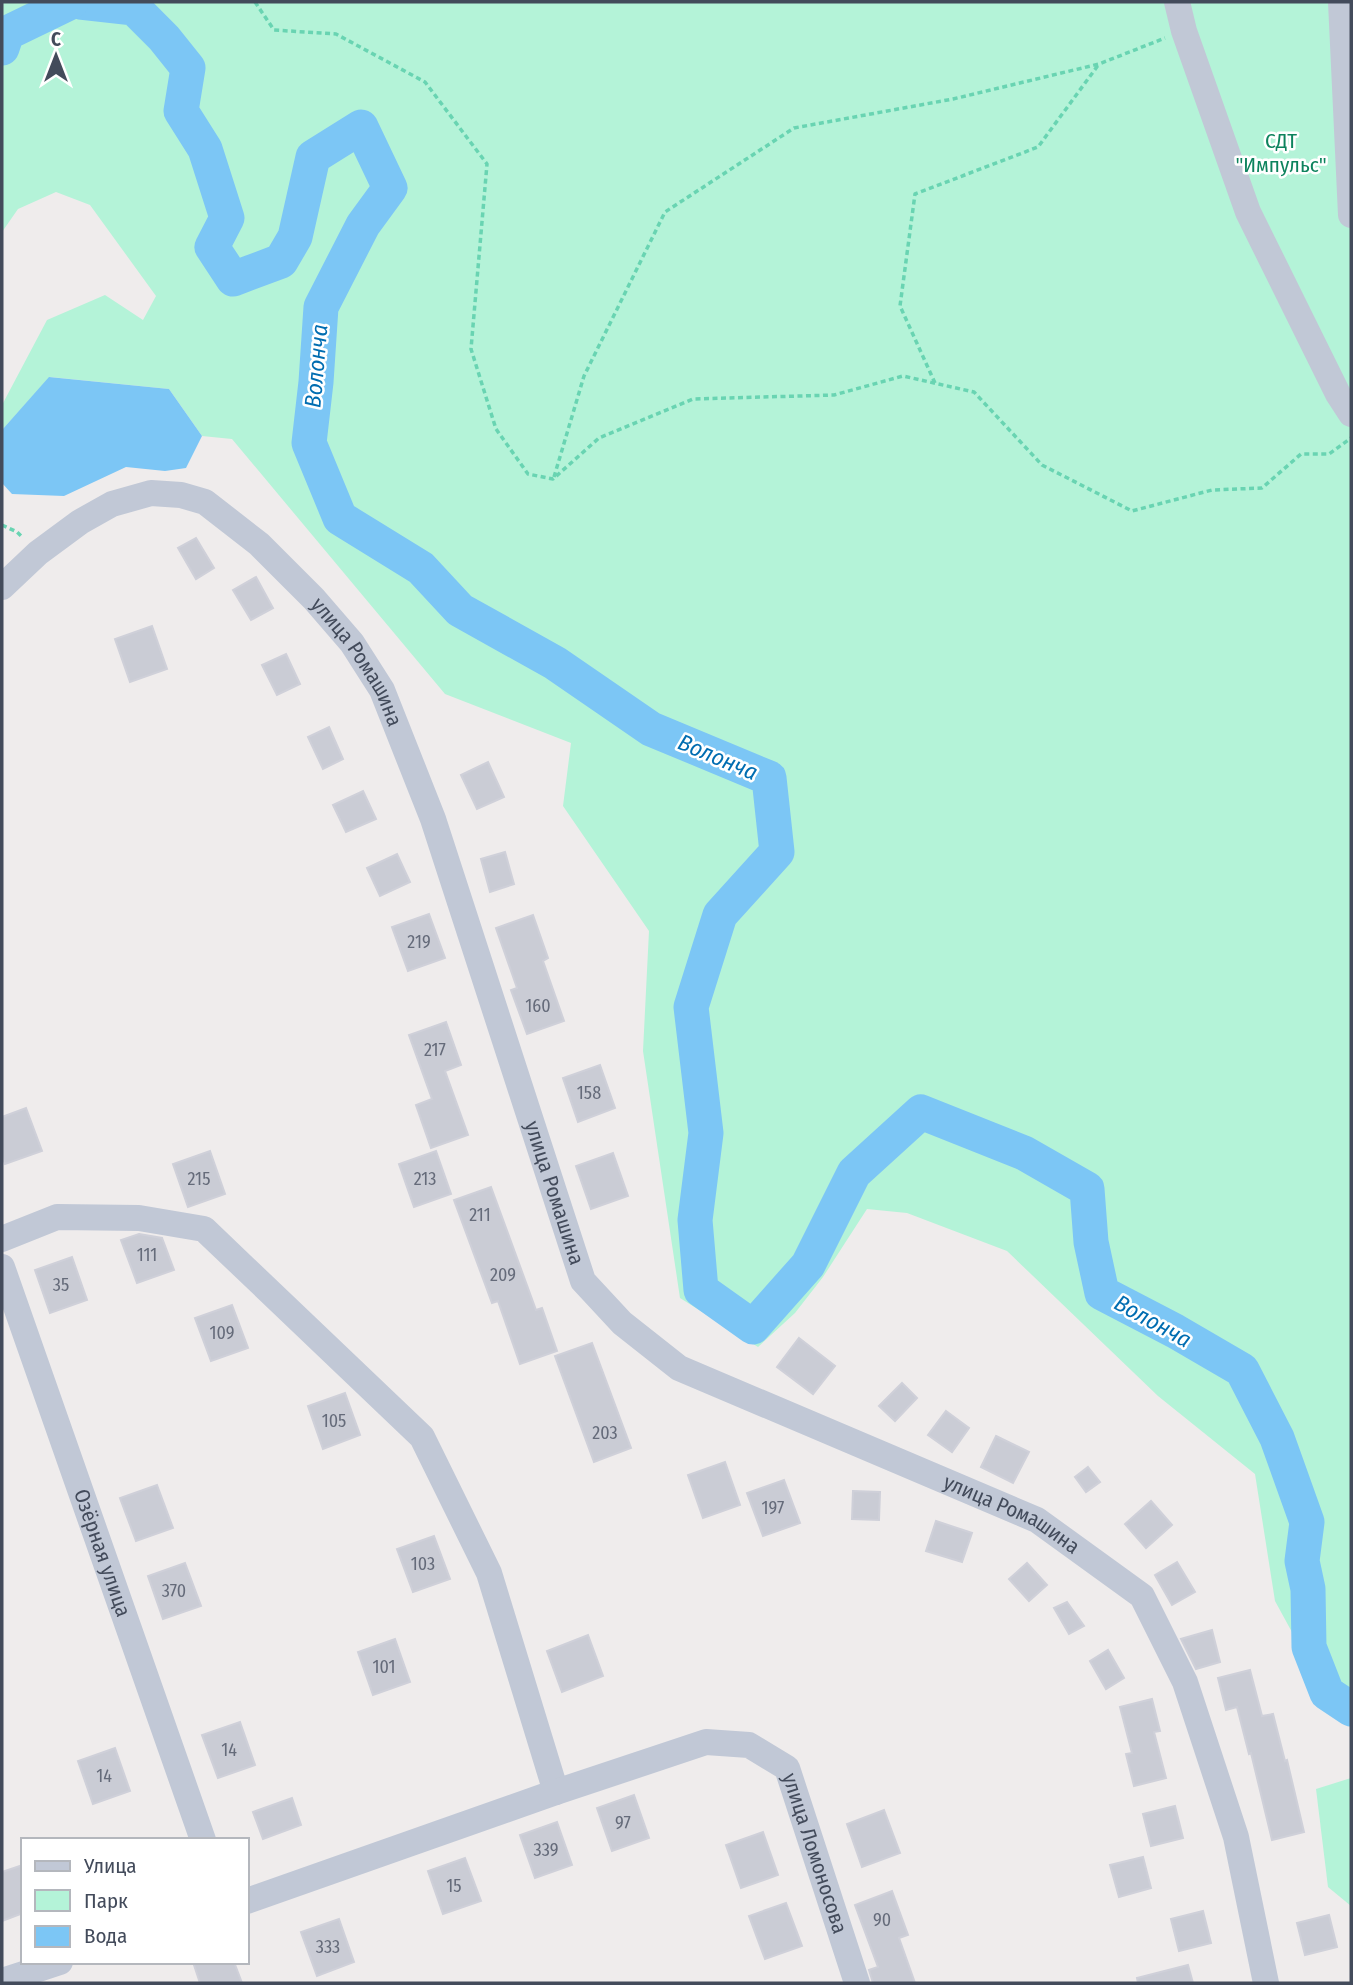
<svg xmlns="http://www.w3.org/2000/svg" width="1353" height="1985" viewBox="0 0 1353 1985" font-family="'Fira Sans Condensed',sans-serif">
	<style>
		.green { fill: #b4f3d8 }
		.water { fill: #7cc6f5 }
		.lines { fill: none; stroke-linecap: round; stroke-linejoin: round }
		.river { stroke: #7cc6f5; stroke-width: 35 }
		.building { fill: #caccd5; stroke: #cfd0d9; stroke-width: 2 }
		.path { stroke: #69d4b2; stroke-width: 3.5; stroke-dasharray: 5 3.5; stroke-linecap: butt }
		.minor { stroke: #c1c8d6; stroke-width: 26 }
		.labels { text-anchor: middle; stroke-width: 5; stroke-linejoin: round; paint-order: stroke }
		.number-label { font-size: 18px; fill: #656b7a }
		.park-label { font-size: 21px; fill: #0d835d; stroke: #fff }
		.street-label { font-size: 21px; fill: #434b5b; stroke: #fff }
		.water-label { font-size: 23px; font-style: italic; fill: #006db1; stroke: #fff }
	</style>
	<rect width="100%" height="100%" fill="#efecec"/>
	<!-- green -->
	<g class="green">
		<path d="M2,2H1351V1726L1341,1722L1275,1601L1255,1474L1158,1396L1007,1251L907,1213L867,1209L823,1277L795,1313L758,1347L680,1298L643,1051L649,931L563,806L571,743L445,694L232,439L202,436L169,389L50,377L2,430V405L47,320L105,295L143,320L156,296L90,205L56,192L18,209L2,232Z"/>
		<path d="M1351,1778V1906L1328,1887L1316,1789Z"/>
	</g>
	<!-- water -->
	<path class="water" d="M49,377L169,389L202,436L186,468L165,471L126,467L64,496L12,494L2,483V430Z"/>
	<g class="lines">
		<!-- river -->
		<g class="river">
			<path d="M80,2L134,8L164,38L188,68L181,111L205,149L227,218L212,247L233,279L281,261L295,237L313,157L361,127L390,188L363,225L321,307L316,382L309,443L340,518L421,568L460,610L555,663L651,729L769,778L777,852L720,915L691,1007L706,1133L695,1220L701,1290L753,1327L808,1265L854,1173L921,1112L1024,1153L1087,1189L1091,1242L1102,1293L1175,1331L1242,1370L1277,1438L1307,1522L1302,1561L1308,1589L1309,1647L1327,1693L1351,1709"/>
			<path d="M2,48L7,33L71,2"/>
		</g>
	</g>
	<!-- building -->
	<g class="building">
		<path d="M196,538L214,568L196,579L178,548Z"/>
		<path d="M256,577L273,608L251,620L233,590Z"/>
		<path d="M152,626L167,669L130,682L115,639Z"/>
		<path d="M286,654L300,684L277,695L262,665Z"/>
		<path d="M329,727L343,759L323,769L308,737Z"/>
		<path d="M488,762L504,797L477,809L461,775Z"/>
		<path d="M363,791L376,819L346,832L333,805Z"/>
		<path d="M505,852L514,884L490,892L481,859Z"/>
		<path d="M397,854L410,882L380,896L367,868Z"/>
		<path d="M429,914L445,958L408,971L392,927Z"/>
		<path d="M533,915L548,958L543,961L564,1021L527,1034L511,990L517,988L496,928Z"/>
		<path d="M446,1022L461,1065L445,1071L468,1135L431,1148L416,1105L432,1099L409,1035Z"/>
		<path d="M600,1065L615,1108L578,1122L563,1078Z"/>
		<path d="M26,1108L42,1151L5,1164L2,1156V1117Z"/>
		<path d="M210,1151L225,1194L188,1207L173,1164Z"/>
		<path d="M436,1151L451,1194L414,1207L399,1164Z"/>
		<path d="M613,1153L628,1196L591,1209L576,1166Z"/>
		<path d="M491,1187L536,1310L542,1308L557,1351L520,1364L498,1301L492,1303L454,1200Z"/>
		<path d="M139,1234L162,1238L174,1270L137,1283L121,1240Z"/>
		<path d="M72,1257L87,1300L50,1313L35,1270Z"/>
		<path d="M232,1305L248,1348L211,1361L195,1318Z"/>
		<path d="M799,1338L835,1366L813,1394L777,1367Z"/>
		<path d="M592,1343L631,1448L594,1462L555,1356Z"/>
		<path d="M902,1383L917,1398L895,1421L879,1406Z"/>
		<path d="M345,1393L360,1435L323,1449L308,1406Z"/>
		<path d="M946,1411L969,1428L952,1452L928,1435Z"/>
		<path d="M996,1436L1029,1452L1013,1483L981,1467Z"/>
		<path d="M725,1462L740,1505L703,1518L688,1475Z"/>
		<path d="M1088,1467L1100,1482L1086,1492L1075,1477Z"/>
		<path d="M784,1480L800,1523L763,1536L747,1493Z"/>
		<path d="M157,1485L173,1528L136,1541L120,1498Z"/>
		<path d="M853,1491L880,1492L879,1520L852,1519Z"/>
		<path d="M1151,1501L1172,1525L1146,1548L1125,1524Z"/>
		<path d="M936,1521L972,1533L962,1562L926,1551Z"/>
		<path d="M434,1536L450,1579L413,1592L397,1549Z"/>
		<path d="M1177,1562L1195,1592L1172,1605L1155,1575Z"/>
		<path d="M185,1563L201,1606L163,1619L148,1576Z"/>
		<path d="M1027,1563L1047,1585L1029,1601L1009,1579Z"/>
		<path d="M1067,1602L1084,1626L1069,1634L1054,1608Z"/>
		<path d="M1212,1630L1220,1662L1196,1669L1181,1639Z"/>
		<path d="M588,1635L603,1676L562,1692L547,1651Z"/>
		<path d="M395,1639L410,1682L373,1695L358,1652Z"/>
		<path d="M1108,1650L1124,1678L1106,1689L1090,1661Z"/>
		<path d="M1250,1670L1262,1716L1273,1714L1285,1761L1287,1760L1304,1832L1272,1840L1251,1753L1249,1754L1237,1707L1226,1710L1218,1678Z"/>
		<path d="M1152,1699L1160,1731L1154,1732L1166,1778L1134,1786L1126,1754L1132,1753L1120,1707Z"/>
		<path d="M240,1722L255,1765L218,1778L202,1735Z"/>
		<path d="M115,1748L130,1791L93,1804L78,1761Z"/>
		<path d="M634,1795L649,1838L612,1851L597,1808Z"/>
		<path d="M292,1798L301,1825L263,1839L253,1812Z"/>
		<path d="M1175,1806L1183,1838L1151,1846L1143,1814Z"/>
		<path d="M884,1810L900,1853L862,1867L847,1824Z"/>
		<path d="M557,1822L572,1865L535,1878L520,1835Z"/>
		<path d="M763,1832L778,1875L741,1888L726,1845Z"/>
		<path d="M1143,1857L1151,1888L1119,1897L1110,1865Z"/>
		<path d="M465,1858L481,1901L443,1914L428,1871Z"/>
		<path d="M23,1865V1913L2,1921V1872Z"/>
		<path d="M892,1891L908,1935L899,1938L915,1983H873L869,1970L878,1967L855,1905Z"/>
		<path d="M786,1903L802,1946L765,1959L749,1916Z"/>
		<path d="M1203,1911L1211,1943L1179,1951L1171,1919Z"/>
		<path d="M1329,1915L1337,1947L1305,1955L1297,1923Z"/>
		<path d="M339,1919L354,1962L317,1976L301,1932Z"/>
		<path d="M193,1962H234L242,1983H200Z"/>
		<path d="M1188,1965L1193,1983H1138L1137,1978Z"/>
	</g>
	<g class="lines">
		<!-- path -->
		<g class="path">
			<path d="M255,2L274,30L336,34L425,82L487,164L471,349L496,429L528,474L553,479L599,438L693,399L834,395L903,376L974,392L1042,465L1132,511L1212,490L1262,488L1301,454H1329L1351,438"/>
			<path d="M935,383L900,306L915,194L1038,147L1099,64"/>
			<path d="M554,477L584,376L665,212L794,128L953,99L1099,64L1165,38"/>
			<path d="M2,525L17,532L23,538"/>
		</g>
		<!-- minor -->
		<g class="minor">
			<path d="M1177,2L1184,31L1248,212L1338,394L1351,414"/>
			<path d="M1341,2L1351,215"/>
			<path id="s1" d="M2,587L38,553L80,522L112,504L151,493L181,495L205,502L259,544L314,599L352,643L382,690L433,819L583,1281L622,1323L679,1368L1037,1520L1142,1596L1185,1682L1236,1837L1266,1983"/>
			<path d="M2,1239L57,1217L139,1218L204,1229L422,1437L489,1573L556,1792"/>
			<path id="s2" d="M2,1267L203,1840"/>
			<path id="s3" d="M247,1901L556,1792L706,1742L749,1745L787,1768L857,1983"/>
			<path d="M2,1981L60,1962"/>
		</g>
	</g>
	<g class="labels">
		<!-- number labels -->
		<g class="number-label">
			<text x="419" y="948">219</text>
			<text x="538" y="1012">160</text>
			<text x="435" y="1056">217</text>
			<text x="589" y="1099">158</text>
			<text x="199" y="1185">215</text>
			<text x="425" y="1185">213</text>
			<text x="480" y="1221">211</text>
			<text x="147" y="1261">111</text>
			<text x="503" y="1281">209</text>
			<text x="61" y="1291">35</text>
			<text x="222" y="1339">109</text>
			<text x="334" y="1427">105</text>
			<text x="605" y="1439">203</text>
			<text x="773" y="1514">197</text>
			<text x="423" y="1570">103</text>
			<text x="174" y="1597">370</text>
			<text x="384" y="1673">101</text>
			<text x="229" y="1756">14</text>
			<text x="104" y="1782">14</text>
			<text x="623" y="1829">97</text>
			<text x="546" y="1856">339</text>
			<text x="454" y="1892">15</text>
			<text x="882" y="1926">90</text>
			<text x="328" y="1953">333</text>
		</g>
		<!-- park labels -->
		<g class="park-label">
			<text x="1281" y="148">СДТ<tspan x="1281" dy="24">"Импульс"</tspan></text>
		</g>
		<!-- street labels -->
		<g class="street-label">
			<text dy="7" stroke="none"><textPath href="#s1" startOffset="457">улица Ромашина</textPath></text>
			<text dy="7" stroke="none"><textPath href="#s1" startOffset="1026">улица Ромашина</textPath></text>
			<text dy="7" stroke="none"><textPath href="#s1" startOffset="1612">улица Ромашина</textPath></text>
			<text dy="7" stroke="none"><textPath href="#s2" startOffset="303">Озёрная улица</textPath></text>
			<text dy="7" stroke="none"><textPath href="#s3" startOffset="663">улица Ломоносова</textPath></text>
		</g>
		<!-- water labels -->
		<g class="water-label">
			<text transform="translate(316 366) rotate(-85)" y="8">Волонча</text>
			<text transform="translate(718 757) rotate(23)" y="8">Волонча</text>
			<text transform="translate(1153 1321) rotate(29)" y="8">Волонча</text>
		</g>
	</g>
	<!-- border -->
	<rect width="1353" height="1985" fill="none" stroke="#434b5b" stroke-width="7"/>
	<!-- legend -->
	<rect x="21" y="1838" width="228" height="126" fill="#ffffff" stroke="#b4b7bd" stroke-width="2"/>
	<rect x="35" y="1861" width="35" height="10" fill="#c1c8d6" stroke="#b4b7bd" stroke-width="2"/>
	<text x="84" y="1873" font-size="21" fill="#434b5b">Улица</text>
	<rect x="35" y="1890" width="35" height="21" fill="#b4f3d8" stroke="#b4b7bd" stroke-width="2"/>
	<text x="84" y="1908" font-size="21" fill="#434b5b">Парк</text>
	<rect x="35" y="1926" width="35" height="21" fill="#7cc6f5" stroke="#b4b7bd" stroke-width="2"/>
	<text x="84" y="1943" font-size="21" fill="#434b5b">Вода</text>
	<!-- north arrow -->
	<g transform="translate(56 56)" stroke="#ffffff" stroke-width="5" paint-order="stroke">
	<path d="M0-5L12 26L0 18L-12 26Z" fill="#434b5b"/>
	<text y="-10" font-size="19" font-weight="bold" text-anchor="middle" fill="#434b5b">С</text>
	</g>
</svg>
